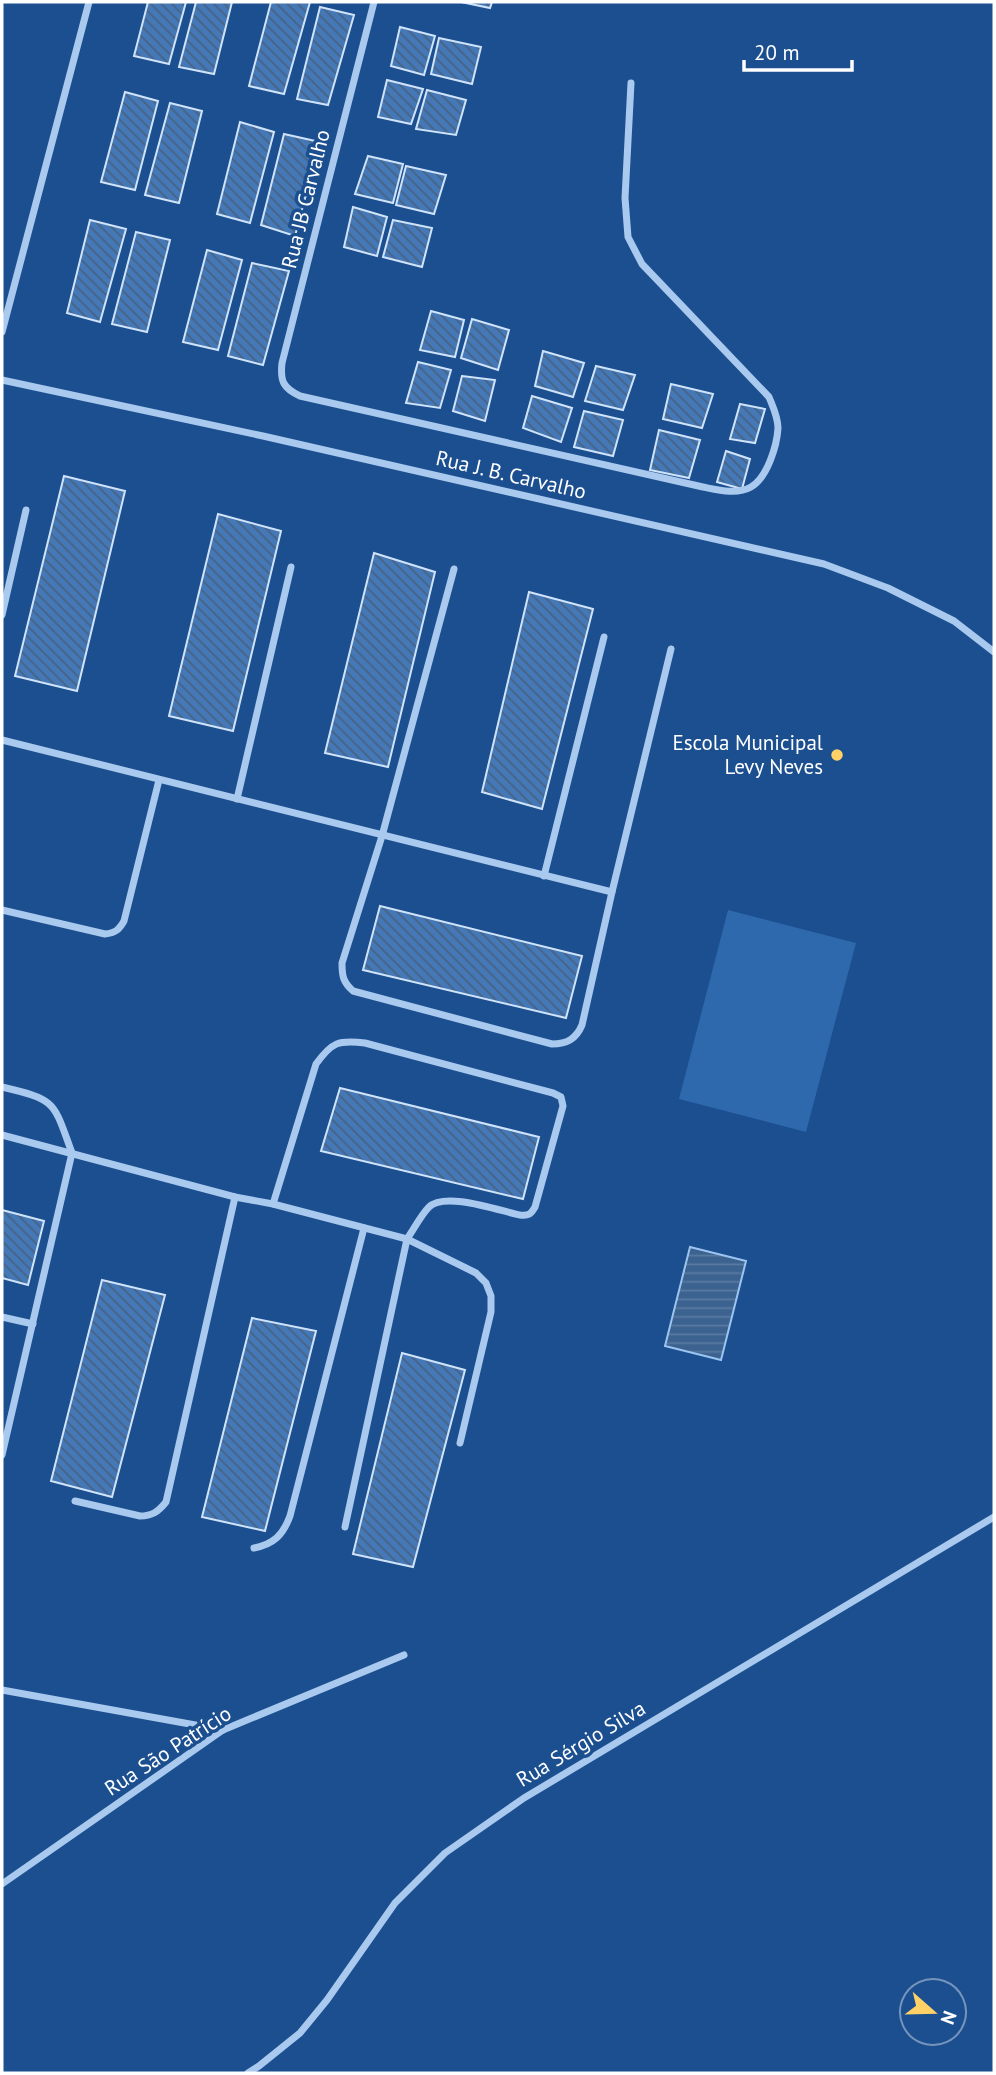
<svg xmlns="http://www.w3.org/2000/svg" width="996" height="2075" viewBox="0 0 996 2075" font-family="'PT Sans',sans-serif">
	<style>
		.park { fill: #2e69ad }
		.water { fill: url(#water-rules); stroke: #9cc4f0; stroke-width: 2 }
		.building { fill: url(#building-back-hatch); stroke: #cfe3fa; stroke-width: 2 }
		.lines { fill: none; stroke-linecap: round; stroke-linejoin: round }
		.minor { stroke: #a9c9ee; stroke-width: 7 }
		.poi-dot { fill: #ffd166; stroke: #1b4f8f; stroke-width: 2.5 }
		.labels { text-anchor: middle; stroke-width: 7; stroke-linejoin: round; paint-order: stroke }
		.street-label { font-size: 21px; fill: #fff; stroke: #1b4f8f }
		.poi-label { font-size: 21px; fill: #fff; stroke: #1b4f8f; text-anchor: end }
	</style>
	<defs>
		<pattern id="water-rules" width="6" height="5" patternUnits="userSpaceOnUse" patternTransform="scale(1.75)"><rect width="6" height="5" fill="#3c6290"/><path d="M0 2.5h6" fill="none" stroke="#597aa1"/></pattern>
		<pattern id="building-back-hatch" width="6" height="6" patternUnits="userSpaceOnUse" patternTransform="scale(1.75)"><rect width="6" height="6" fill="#4478b7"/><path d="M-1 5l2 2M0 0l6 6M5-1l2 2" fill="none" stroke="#486282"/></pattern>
	</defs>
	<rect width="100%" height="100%" fill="#1b4f8f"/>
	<!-- park -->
	<path class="park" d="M728,910L856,943L806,1132L679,1099Z"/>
	<!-- water -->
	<path class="water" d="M690,1247L746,1261L721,1360L665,1346Z"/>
	<!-- building -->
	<g class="building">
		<path d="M148,2H186L169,64L134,56Z"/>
		<path d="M196,2H232L214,74L179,67Z"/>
		<path d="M271,2H310L284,94L249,86Z"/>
		<path d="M461,2H492L490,8Z"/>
		<path d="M320,7L354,15L328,105L297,99Z"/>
		<path d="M400,27L435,36L424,75L391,66Z"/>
		<path d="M439,38L481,47L472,84L431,74Z"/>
		<path d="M387,80L423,89L411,124L378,117Z"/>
		<path d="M427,90L466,100L456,135L416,129Z"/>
		<path d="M125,92L158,101L135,190L101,182Z"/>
		<path d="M170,103L202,111L179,203L145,195Z"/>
		<path d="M240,122L274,132L250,223L217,214Z"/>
		<path d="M284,134L320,142L295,236L261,225Z"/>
		<path d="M368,156L403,164L393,203L355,194Z"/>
		<path d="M406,166L446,175L434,214L396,205Z"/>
		<path d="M353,207L387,217L377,256L344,247Z"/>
		<path d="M90,220L126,229L100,322L67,313Z"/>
		<path d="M393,220L432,228L422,267L383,257Z"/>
		<path d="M136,232L170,240L147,332L112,324Z"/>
		<path d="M207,250L242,260L218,350L183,342Z"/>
		<path d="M252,263L289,271L263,365L228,356Z"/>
		<path d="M431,311L464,320L455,357L420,350Z"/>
		<path d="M472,319L509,330L498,370L461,358Z"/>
		<path d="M543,351L584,363L573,397L535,386Z"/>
		<path d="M418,362L451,370L440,408L406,403Z"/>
		<path d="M596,366L635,375L623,410L585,401Z"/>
		<path d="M462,376L495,380L485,421L453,411Z"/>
		<path d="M671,384L713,394L702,428L663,419Z"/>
		<path d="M532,396L572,408L561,442L523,428Z"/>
		<path d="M740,404L765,409L755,443L730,439Z"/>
		<path d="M584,411L623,420L613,456L574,447Z"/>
		<path d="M659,430L700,440L689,478L650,470Z"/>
		<path d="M726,451L750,459L742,489L717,482Z"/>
		<path d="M64,476L125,491L77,691L15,676Z"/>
		<path d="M218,514L281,531L233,731L169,716Z"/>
		<path d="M374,553L435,572L388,767L325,753Z"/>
		<path d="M529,592L593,609L542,809L482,792Z"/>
		<path d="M380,906L582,956L566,1018L363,970Z"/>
		<path d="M340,1088L539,1137L523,1199L321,1151Z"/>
		<path d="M2,1210L44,1221L28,1285L2,1278Z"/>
		<path d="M102,1280L165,1295L112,1497L51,1481Z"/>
		<path d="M252,1318L316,1331L265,1531L202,1517Z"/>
		<path d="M402,1353L465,1370L413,1567L353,1554Z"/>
	</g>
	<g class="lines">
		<!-- minor -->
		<g class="minor">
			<path d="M374,2L282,363C280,381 283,388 300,396L703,487C718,490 737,495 751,487C767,478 777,446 778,428C778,417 773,407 769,397L642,264L628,237L625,198L631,83"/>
			<path d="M2,332L89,2"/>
			<path d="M2,380L263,436L824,564L888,588L954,621L994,652"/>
			<path d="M454,569L382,836L342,963C342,976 343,982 353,991L552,1044C567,1044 576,1039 582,1025L612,892L671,649"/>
			<path d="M2,615L26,510"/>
			<path d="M2,740L612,892"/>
			<path d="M237,799L291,567"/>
			<path d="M544,876L604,637"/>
			<path d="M2,910L105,934C115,933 119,930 124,921L159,780"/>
			<path d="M2,1087C57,1100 53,1101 72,1153L2,1455"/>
			<path d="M2,1135L235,1197L273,1204L407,1239L476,1273L486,1283L491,1296V1312L460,1443"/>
			<path d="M273,1204L316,1064C332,1042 338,1040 365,1043L553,1093L561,1097L563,1106L535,1207C531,1214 529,1216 520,1215C500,1211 445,1191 429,1207C421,1215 414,1229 407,1239L345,1527"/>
			<path d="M2,1317L33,1324"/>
			<path d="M75,1501L140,1516C152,1516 158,1512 166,1502L235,1197"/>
			<path d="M254,1548C274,1544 283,1535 290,1516L364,1228"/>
			<path d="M2,1690L223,1730"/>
			<path d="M2,1884L223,1730L404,1655"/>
			<path d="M248,2073L259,2066L300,2033L327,2000L395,1903L445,1853L524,1798L994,1517"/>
		</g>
	</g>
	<!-- markers -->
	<circle class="poi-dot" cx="837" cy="755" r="7"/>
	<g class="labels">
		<!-- street labels -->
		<g class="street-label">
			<text transform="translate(306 199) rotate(-76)" y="7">Rua JB Carvalho</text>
			<text transform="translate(511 475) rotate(13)" y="7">Rua J. B. Carvalho</text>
			<text transform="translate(581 1744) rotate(-31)" y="7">Rua Sérgio Silva</text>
			<text transform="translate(168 1751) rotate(-33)" y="7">Rua São Patrício</text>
		</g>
		<!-- poi labels -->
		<g class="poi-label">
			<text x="823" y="750">Escola Municipal<tspan x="823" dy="24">Levy Neves</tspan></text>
		</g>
	</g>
	<!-- border -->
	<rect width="996" height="2075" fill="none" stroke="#ffffff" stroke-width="7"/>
	<!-- north arrow -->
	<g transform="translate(933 2012) rotate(110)"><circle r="33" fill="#1b4f8f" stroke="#7695bc" stroke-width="2"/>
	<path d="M0-5L12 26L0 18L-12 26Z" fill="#ffd166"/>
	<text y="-10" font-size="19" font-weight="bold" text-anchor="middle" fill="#ffffff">N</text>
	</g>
	<!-- scale -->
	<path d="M744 60v10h108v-10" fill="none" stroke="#ffffff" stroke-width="3.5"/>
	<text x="754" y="60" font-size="21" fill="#ffffff" stroke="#1b4f8f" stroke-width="5" paint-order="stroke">20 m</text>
</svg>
